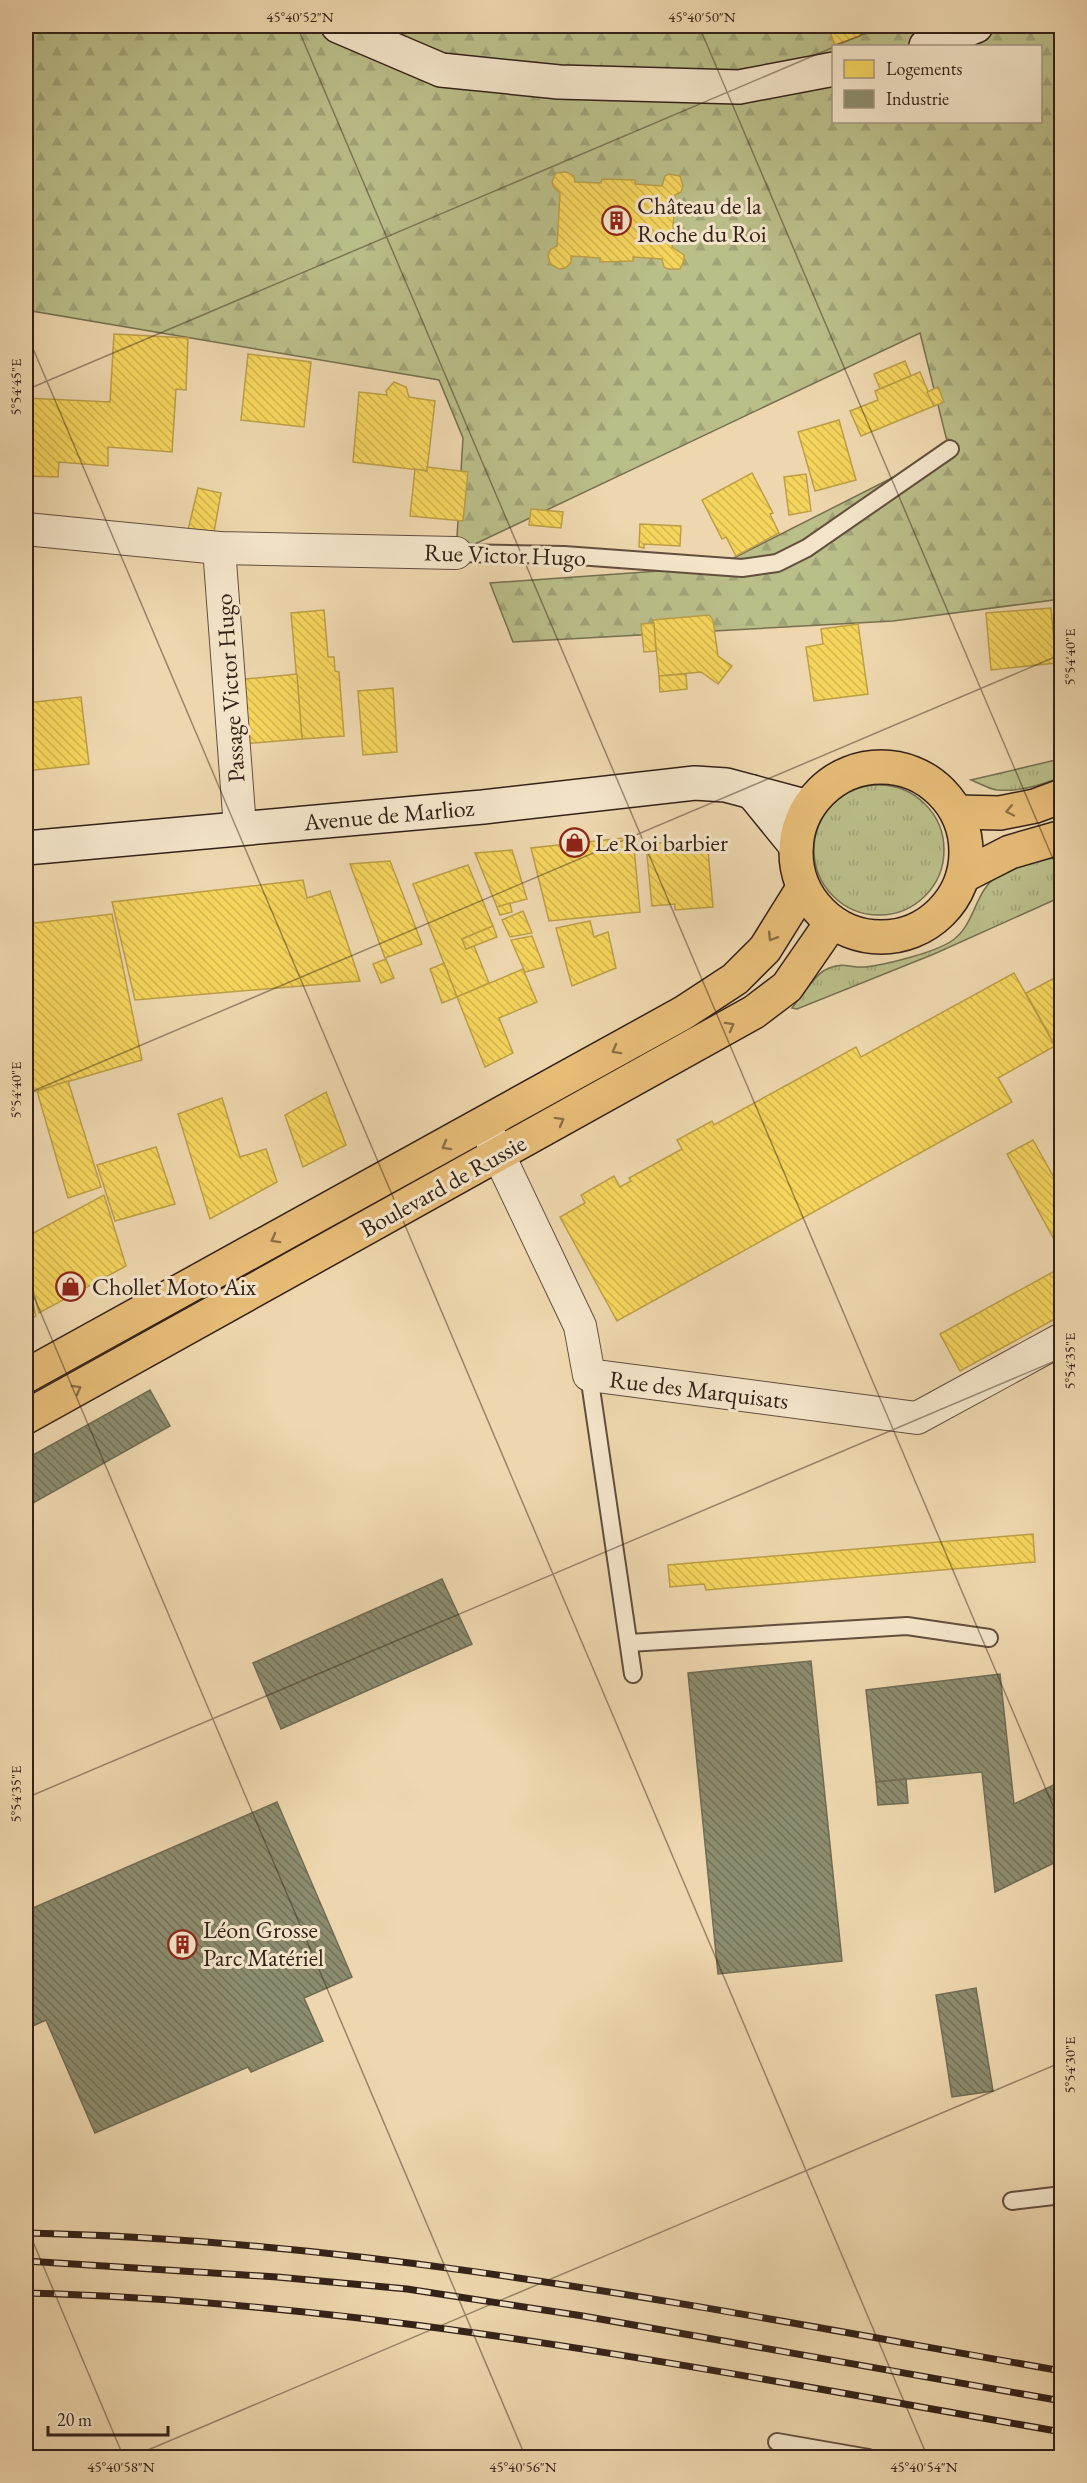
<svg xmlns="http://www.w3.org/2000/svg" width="1087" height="2483" viewBox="0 0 1087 2483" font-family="'EB Garamond',serif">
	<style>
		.grass { fill: url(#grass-tufts); stroke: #767050; stroke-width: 1.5 }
		.forest { fill: url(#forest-firs); stroke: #767050; stroke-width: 1.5; fill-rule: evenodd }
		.homes { fill: url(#homes-back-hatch); stroke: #bc9f47; stroke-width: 1.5 }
		.industry { fill: url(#industry-back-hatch); stroke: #716c54; stroke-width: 1.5 }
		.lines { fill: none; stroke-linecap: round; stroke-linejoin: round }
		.lane-casing { stroke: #624e3d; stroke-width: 20 }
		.street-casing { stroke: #624e3d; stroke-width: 34 }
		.secondary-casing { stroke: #332117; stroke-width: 36 }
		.primary-casing { stroke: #332117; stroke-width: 36 }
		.lane { stroke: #f4e5ca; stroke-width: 16 }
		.street { stroke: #f4e5ca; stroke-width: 32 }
		.secondary { stroke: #f4e5ca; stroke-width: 33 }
		.primary { stroke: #e7bc77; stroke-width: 33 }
		.rail-casing { stroke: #332117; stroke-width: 7 }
		.rail { stroke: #f4e5ca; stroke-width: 4.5; stroke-dasharray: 14; stroke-linecap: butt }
		.oneway { stroke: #8d6e47 }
		.ticks { fill: none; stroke: #332117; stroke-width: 1.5; stroke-opacity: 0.45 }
		.labels { text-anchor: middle; stroke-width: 6; stroke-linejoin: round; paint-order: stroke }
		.poi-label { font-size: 24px; fill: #332117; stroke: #f4e5ca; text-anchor: start }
		.street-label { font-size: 24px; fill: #332117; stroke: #f4e5ca }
		.neatline { fill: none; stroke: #332117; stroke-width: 2 }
		.ticks-label { font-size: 15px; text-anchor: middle; fill: #332117 }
	</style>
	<defs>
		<pattern id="grass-tufts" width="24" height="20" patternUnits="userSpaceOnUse" patternTransform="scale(1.5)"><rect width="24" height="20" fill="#babe89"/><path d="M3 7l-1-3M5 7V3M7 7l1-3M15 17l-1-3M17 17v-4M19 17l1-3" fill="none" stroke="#a0a376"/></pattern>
		<pattern id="forest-firs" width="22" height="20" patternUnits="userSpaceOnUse" patternTransform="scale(1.5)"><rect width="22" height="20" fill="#babe89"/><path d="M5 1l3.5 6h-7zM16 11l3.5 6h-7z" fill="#a0a376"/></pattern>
		<pattern id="homes-back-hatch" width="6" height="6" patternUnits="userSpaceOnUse" patternTransform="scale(1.5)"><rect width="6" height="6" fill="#f6d55c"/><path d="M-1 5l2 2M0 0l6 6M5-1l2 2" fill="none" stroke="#d3b74f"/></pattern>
		<pattern id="industry-back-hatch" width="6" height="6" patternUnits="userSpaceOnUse" patternTransform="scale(1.5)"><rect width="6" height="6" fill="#8c8c6e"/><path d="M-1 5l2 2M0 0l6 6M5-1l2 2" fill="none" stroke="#737259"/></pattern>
	</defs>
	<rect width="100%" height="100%" fill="#eed7ae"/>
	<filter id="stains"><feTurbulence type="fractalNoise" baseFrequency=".00333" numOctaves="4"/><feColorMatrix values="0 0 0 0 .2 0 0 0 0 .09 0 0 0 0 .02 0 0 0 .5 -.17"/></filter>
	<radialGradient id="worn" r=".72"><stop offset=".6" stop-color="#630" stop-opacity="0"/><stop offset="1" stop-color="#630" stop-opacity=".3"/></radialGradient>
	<!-- grass -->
	<g class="grass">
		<path d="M1057,750H1061V777C1042,785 1018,792 997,790C989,789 979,783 971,780L1060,759Z"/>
		<circle cx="879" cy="850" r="65"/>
		<path d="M1061,857V897L934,954L797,1009L792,1008C800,998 815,975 825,970C842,961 849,968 865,967C885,965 937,952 953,940C970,928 973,907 984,890C1001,863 1033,861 1061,857Z"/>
	</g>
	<!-- forest -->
	<path class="forest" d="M26,26H1061V599L893,621L513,642L490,583L716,567L949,449L920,333L456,553L463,438L439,380L26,310ZM834,46H1040V122H834Z"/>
	<!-- homes -->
	<g class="homes">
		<path d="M828,26H857L861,36L835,45Z"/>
		<path d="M566,172L574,176L575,182L601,183L602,179L635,180V184L662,186L665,176L669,174L680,176L683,186L681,192L675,195L672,247L684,255V260L680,269H668L664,267L662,259L633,257V261L600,262V258L571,256V263L565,268L559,269L550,264L548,255L551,249L557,246L560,193L554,187L552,182L556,173Z"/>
		<path d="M114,334L188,338L186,390L176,389L172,452L108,447V466L59,462L58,477L26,476V398L110,402Z"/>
		<path d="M248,354L311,362L304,427L241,420Z"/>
		<path d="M905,361L911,376L880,389L874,374Z"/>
		<path d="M920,372L934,406L861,436L850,411L878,400L875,391Z"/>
		<path d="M394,382L406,387L409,397L435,401L427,471L353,462L359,392L387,395L386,391Z"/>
		<path d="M938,387L944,402L934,406L927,392Z"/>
		<path d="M839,420L856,480L815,491L798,432Z"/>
		<path d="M427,467L468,472L463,521L410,516L415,469L427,471Z"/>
		<path d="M752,473L773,513L770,514L779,533L736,556L726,537L722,539L702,500Z"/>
		<path d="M806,474L811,511L789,515L784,477Z"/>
		<path d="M198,488L221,493L214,532L188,530Z"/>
		<path d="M531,509L563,512L561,528L529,525Z"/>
		<path d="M640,524L681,526L680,546L644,544V548L639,547Z"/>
		<path d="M1051,608L1056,663L991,670L986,613Z"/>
		<path d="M324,610L328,657H334L335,671L339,672L344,736L302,739L291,613Z"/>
		<path d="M709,615L713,620L718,656L732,666L718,684L701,672L659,676L653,620Z"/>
		<path d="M654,623L656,651L644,652L641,624Z"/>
		<path d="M858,624L868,694L814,701L806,647L823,644L821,629Z"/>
		<path d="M297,674L302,739L241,744L236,680Z"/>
		<path d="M686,674L687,689L660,692L659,676Z"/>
		<path d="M393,688L397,752L363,755L358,691Z"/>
		<path d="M81,697L89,764L26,771V703Z"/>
		<path d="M633,837L640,912L549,921L531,848Z"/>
		<path d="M707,839L713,907L675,910V904L652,906L646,844Z"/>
		<path d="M512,850L527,899L497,907L475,853Z"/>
		<path d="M390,861L422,944L385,958L350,864Z"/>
		<path d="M468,865L493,926L462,939L466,949L474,946L489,983L457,997L413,884Z"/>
		<path d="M303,880L307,898L330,891L360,981L135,1000L112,902Z"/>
		<path d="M510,903L512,912L500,915L497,907Z"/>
		<path d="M523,911L532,933L510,937L502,920Z"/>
		<path d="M112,914L142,1060L26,1094V924Z"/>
		<path d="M590,921L594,937L608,932L616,968L572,986L556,928Z"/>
		<path d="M493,926L497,937L466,949L462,939Z"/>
		<path d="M532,936L544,967L525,972L511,940Z"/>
		<path d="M386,959L394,978L381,983L373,964Z"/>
		<path d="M444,963L457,997L442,1003L430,969Z"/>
		<path d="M523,969L537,1002L499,1018L513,1053L485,1067L457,997Z"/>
		<path d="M1014,973L1055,1046L998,1078L1012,1102L617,1321L560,1217L585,1203L581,1195L614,1176L620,1187L631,1181L629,1178L682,1149L677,1140L712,1121L714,1125L856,1047L861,1057Z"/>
		<path d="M1062,974V1054H1060L1026,993Z"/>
		<path d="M68,1081L101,1187L68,1198L37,1091Z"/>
		<path d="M326,1092L346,1145L303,1167L285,1115Z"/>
		<path d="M222,1098L240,1157L266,1149L277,1182L210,1219L178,1114Z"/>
		<path d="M1033,1140L1062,1192V1254L1007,1154Z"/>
		<path d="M156,1147L175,1204L115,1221L97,1165Z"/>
		<path d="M104,1195L126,1266L39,1313L26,1262V1237Z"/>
		<path d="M1062,1267V1315L960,1371L940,1334Z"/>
		<path d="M26,1273L36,1316L26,1322Z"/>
		<path d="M1033,1534L1035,1562L706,1590L704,1584L670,1587L668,1565Z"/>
	</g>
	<!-- industry -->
	<g class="industry">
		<path d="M150,1390L170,1426L26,1507V1459Z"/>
		<path d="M442,1579L472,1644L281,1729L253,1663Z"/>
		<path d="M811,1661L842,1961L718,1974L688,1673Z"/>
		<path d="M1000,1674L1014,1804L1062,1781V1859L995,1892L982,1772L876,1782L866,1690Z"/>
		<path d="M906,1779L908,1803L878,1805L876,1782Z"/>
		<path d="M277,1802L352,1977L304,1998L323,2041L251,2072L248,2067L95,2133L46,2020L26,2029V1911Z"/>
		<path d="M976,1988L993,2091L952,2097L936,1995Z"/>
	</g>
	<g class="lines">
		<defs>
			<g id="lane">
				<path d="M456,553L564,555L742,568L777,563L807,548L950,449"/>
				<path d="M589,1375L633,1674"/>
				<path d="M629,1643L907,1626L989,1638"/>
				<path d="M1012,2201L1062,2195"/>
				<path d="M777,2442L869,2458"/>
			</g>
			<g id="street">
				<path d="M26,529L219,548L456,553"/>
				<path d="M219,548L240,828"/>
				<path d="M484,1124L580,1326L589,1375L917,1418L1062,1339"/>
			</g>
			<g id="secondary">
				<path d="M338,26L441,70L559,82L739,87L834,69"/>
				<path d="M926,46L976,26"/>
				<path d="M752,792L796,846"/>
				<path d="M26,848L483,807L695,783L726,785L808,807"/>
			</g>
			<g id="primary">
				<circle cx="881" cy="852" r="85"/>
				<path d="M957,812L1000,813L1035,806L1062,796"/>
				<path d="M963,876L1010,852L1062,837"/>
				<path d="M26,1376L683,1013L735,979L765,949L803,888"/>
				<path d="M26,1417L754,1012L787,987L832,922"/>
			</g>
		</defs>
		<!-- lane casing -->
		<use href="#lane" class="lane-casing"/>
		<!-- street casing -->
		<use href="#street" class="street-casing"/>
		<!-- secondary casing -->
		<use href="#secondary" class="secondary-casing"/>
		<!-- primary casing -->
		<use href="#primary" class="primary-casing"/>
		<!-- lane -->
		<use href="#lane" class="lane"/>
		<!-- street -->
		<use href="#street" class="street"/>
		<!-- secondary -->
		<use href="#secondary" class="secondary"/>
		<!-- primary -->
		<use href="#primary" class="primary"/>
		<defs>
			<g id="rail">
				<path d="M26,2233C375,2240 719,2311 1062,2371"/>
				<path d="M26,2261L277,2277L407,2289L583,2316L1062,2401"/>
				<path d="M26,2293C375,2302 718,2372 1062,2432"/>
			</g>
		</defs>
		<!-- rail casing -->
		<use href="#rail" class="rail-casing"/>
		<!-- rail -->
		<use href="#rail" class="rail"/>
	</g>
	<!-- one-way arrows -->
	<defs><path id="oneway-chevron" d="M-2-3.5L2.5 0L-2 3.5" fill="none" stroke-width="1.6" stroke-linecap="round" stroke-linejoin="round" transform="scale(1.5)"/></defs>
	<g class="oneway">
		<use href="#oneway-chevron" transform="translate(1010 811) rotate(168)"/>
		<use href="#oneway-chevron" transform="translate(772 937) rotate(122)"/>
		<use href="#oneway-chevron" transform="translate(730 1026) rotate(-29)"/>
		<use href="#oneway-chevron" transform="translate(616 1050) rotate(151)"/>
		<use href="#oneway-chevron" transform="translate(560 1121) rotate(-29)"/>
		<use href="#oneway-chevron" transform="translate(446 1146) rotate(151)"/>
		<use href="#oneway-chevron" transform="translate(275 1239) rotate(151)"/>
		<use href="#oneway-chevron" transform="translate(77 1389) rotate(-29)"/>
	</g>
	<!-- ticks -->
	<path class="ticks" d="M297,26L1062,1827M699,26L1062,880M834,46L884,26M26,332L928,2458M26,390L834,47M26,1094L1062,654M26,1278L526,2458M26,1798L1062,1358M26,2225L124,2458M129,2458L1062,2062"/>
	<!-- icons -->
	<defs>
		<symbol id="building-ring" viewBox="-11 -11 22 22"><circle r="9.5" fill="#f4e5ca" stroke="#8f2418" stroke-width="1.5"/><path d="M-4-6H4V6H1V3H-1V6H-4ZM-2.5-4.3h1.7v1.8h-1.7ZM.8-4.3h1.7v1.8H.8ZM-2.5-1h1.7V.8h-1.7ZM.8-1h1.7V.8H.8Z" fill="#8f2418"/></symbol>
		<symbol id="shop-ring" viewBox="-11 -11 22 22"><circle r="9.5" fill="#f4e5ca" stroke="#8f2418" stroke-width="1.5"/><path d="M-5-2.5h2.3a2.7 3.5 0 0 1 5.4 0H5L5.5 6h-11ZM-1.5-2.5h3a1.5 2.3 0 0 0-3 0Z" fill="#8f2418"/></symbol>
	</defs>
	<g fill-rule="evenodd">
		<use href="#building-ring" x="600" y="204" width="33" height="33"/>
		<use href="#shop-ring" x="558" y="826" width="33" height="33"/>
		<use href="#shop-ring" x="54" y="1270" width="33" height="33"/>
		<use href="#building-ring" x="166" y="1928" width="33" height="33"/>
	</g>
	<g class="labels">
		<!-- poi labels -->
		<g class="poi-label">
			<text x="637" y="214">Château de la<tspan x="637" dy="28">Roche du Roi</tspan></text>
			<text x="595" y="851">Le Roi barbier</text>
			<text x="92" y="1295">Chollet Moto Aix</text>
			<text x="203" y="1938">Léon Grosse<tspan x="203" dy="28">Parc Matériel</tspan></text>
		</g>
		<!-- street labels -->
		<g class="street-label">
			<text transform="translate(505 555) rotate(2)" y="8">Rue Victor Hugo</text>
			<text transform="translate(230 688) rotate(-94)" y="8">Passage Victor Hugo</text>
			<text transform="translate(389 815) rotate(-5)" y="8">Avenue de Marlioz</text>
			<text transform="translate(443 1186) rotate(-29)" y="8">Boulevard de Russie</text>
			<text transform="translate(699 1390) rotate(7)" y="8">Rue des Marquisats</text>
		</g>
	</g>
	<!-- margin -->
	<rect width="1087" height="2483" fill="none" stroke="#eed7ae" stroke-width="66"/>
	<!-- legend -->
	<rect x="832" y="45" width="210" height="78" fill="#f4e5ca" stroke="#a79782" stroke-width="1.5"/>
	<rect x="844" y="60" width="30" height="18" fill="#f6d55c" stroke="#a79782" stroke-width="1.5"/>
	<text x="886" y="75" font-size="18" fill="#332117">Logements</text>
	<rect x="844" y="90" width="30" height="18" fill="#8c8c6e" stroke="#a79782" stroke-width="1.5"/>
	<text x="886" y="105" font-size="18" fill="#332117">Industrie</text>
	<!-- scale -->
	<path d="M48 2426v9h120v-9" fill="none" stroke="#332117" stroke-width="3"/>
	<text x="57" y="2426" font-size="18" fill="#332117" stroke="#f4e5ca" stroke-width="4.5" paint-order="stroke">20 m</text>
	<rect x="33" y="33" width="1021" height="2417" class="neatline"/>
	<g class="ticks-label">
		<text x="300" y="22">45°40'52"N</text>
		<text x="702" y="22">45°40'50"N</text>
		<text transform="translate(16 387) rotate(-90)" y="5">5°54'45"E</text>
		<text transform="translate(1070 657) rotate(-90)" y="5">5°54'40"E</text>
		<text transform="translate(16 1090) rotate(-90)" y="5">5°54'40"E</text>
		<text transform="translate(1070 1361) rotate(-90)" y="5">5°54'35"E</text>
		<text transform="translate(16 1794) rotate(-90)" y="5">5°54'35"E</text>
		<text transform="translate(1070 2065) rotate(-90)" y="5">5°54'30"E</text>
		<text x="121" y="2472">45°40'58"N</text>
		<text x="523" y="2472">45°40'56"N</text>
		<text x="924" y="2472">45°40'54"N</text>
	</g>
	<rect width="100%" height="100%" filter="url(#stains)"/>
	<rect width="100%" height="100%" fill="url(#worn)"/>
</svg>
